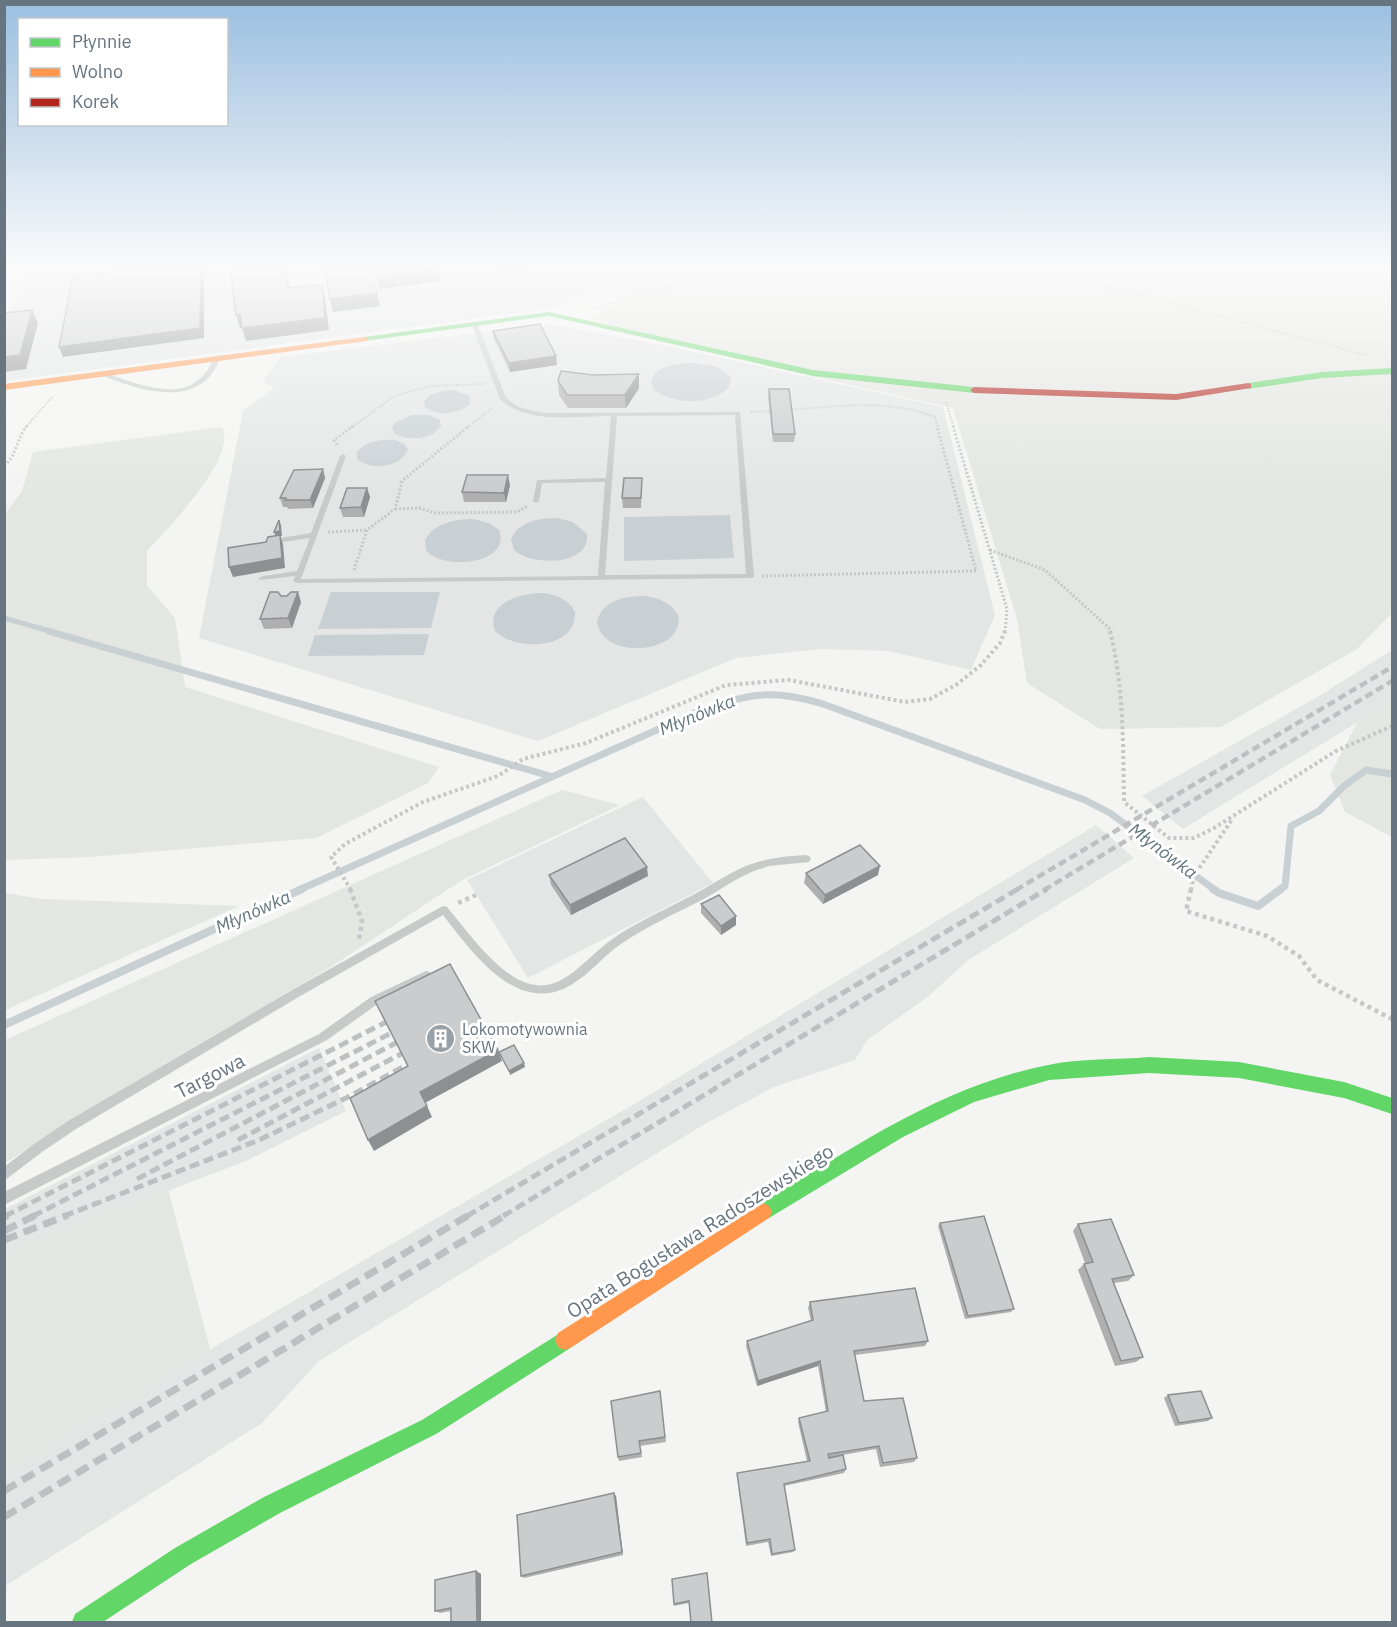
<svg xmlns="http://www.w3.org/2000/svg" width="1397" height="1627" viewBox="0 0 1397 1627" font-family="'IBM Plex Sans',sans-serif">
	<style>
		.built { fill: #e4e5e5 }
		.green { fill: #e4e6e1 }
		.water { fill: #c9d0d4 }
		.lines { fill: none; stroke-linecap: round; stroke-linejoin: round }
		.stream-far2 { stroke: #c9d0d4; stroke-width: 5 }
		.stream-far1 { stroke: #c9d0d4; stroke-width: 7 }
		.stream { stroke: #c9d0d4; stroke-width: 8 }
		.path-far3 { stroke: #c6c7c8; stroke-width: 2; stroke-dasharray: 1.5 1.5; stroke-linecap: butt }
		.path-far2 { stroke: #c6c7c8; stroke-width: 3; stroke-dasharray: 2 2; stroke-linecap: butt }
		.path-far1 { stroke: #c6c7c8; stroke-width: 4; stroke-dasharray: 3 3; stroke-linecap: butt }
		.path { stroke: #c6c7c8; stroke-width: 4.5; stroke-dasharray: 4 4; stroke-linecap: butt }
		.lane { fill: #c8caca; fill-rule: evenodd }
		.fast { fill: #63d668; fill-rule: evenodd }
		.slow { fill: #ff974d; fill-rule: evenodd }
		.jam { fill: #b3261e; fill-rule: evenodd }
		.rail-far2 { stroke: #bebfc0; stroke-width: 4.5; stroke-dasharray: 8 4.5; stroke-linecap: butt }
		.rail-far1 { stroke: #bebfc0; stroke-width: 5; stroke-dasharray: 10 5; stroke-linecap: butt }
		.rail { stroke: #bebfc0; stroke-width: 7; stroke-dasharray: 14 7; stroke-linecap: butt }
		.wall { fill: #afafb0 }
		.shaded-wall { fill: #8e8f90 }
		.building { fill: #cbcccd; stroke: #8e8f90; stroke-width: 1.5 }
		.labels { text-anchor: middle; stroke-width: 6; stroke-linejoin: round; paint-order: stroke }
		.poi-label { font-size: 16px; fill: #677580; stroke: #fff; text-anchor: start }
		.water-label { font-size: 18px; font-style: italic; fill: #63767d; stroke: #fff }
		.near-street-label { font-size: 20px; fill: #677580; stroke: #fff }
	</style>
	<rect width="100%" height="100%" fill="#f4f4f3"/>
	<!-- built -->
	<g class="built">
		<path d="M35,265H622L597,290L559,307L5,381V318Z"/>
		<path d="M549,324L663,345L943,407L995,615L971,670L889,651L820,649L736,658L538,741L199,638L243,411L274,388L262,382L281,357Z"/>
		<path d="M1392,650V701L1183,829L1142,796L1319,696Z"/>
		<path d="M643,797L713,883L528,978L467,880Z"/>
		<path d="M1096,825L1134,858L968,960L929,996L867,1040L855,1060L774,1087L703,1125L319,1361L262,1423L5,1586V1468L634,1104Z"/>
		<path d="M319,1048L346,1111L246,1161L5,1253V1209Z"/>
	</g>
	<!-- green -->
	<g class="green">
		<path d="M622,265H1392V613L1357,649L1221,727L1100,729L1027,683L1017,619L953,408L815,377L588,319L624,301L597,290Z"/>
		<path d="M222,427C238,457 167,529 147,551V586L175,618L185,687L439,767L428,783L316,838L90,857L5,860V514L22,491L33,452Z"/>
		<path d="M1392,701V837L1345,812L1330,775L1357,723Z"/>
		<path d="M562,790L620,805L462,880L331,967L136,1081L5,1163V1040Z"/>
		<path d="M4,893L43,899L239,906L5,1010Z"/>
		<path d="M168,1189L210,1349L5,1468V1253Z"/>
	</g>
	<!-- water -->
	<g class="water">
		<path d="M689,363C704,363 722,365 731,379L729,387C712,406 673,405 654,390L651,381C656,366 674,364 689,363Z"/>
		<path d="M454,390L470,396V404C458,414 438,417 425,407L424,401C432,392 443,390 454,390Z"/>
		<path d="M412,415H429L440,420L441,426C431,440 410,441 395,434L392,429L394,423Z"/>
		<path d="M396,440L404,444L408,449C402,468 370,471 357,459V452C366,441 381,439 396,440Z"/>
		<path d="M730,515L734,558L624,561V517Z"/>
		<path d="M557,518L573,522L587,534C590,567 531,566 514,550L511,539C519,521 540,518 557,518Z"/>
		<path d="M473,519L489,523L499,530C512,564 445,571 426,551L425,540C434,523 455,519 473,519Z"/>
		<path d="M331,592H440L431,628L318,629Z"/>
		<path d="M543,593C557,595 568,599 575,612C577,650 515,652 495,631C485,602 522,593 543,593Z"/>
		<path d="M644,596C659,598 670,602 678,615C686,655 600,661 597,621C603,600 625,596 644,596Z"/>
		<path d="M429,634L424,655L308,656L315,635Z"/>
	</g>
	<g class="lines">
		<!-- stream-far2 -->
		<path class="stream-far2" d="M4,618L53,632"/>
		<!-- stream-far1 -->
		<g class="stream-far1">
			<path d="M48,631L550,776"/>
			<path d="M299,890L697,712C748,694 770,688 823,704L1085,800L1110,813L1215,890"/>
			<path d="M1279,890L1285,886L1291,826L1319,811L1344,786L1366,770L1392,774"/>
		</g>
		<!-- stream -->
		<g class="stream">
			<path d="M1213,889L1219,893L1258,906L1281,889"/>
			<path d="M4,1025L302,889"/>
		</g>
		<!-- path-far3 -->
		<g class="path-far3">
			<path d="M1026,265L1366,355"/>
			<path d="M594,308L666,288L728,265"/>
			<path d="M946,402L954,428"/>
			<path d="M786,410C835,407 888,398 935,417L938,428"/>
			<path d="M750,412L773,411"/>
			<path d="M25,428L53,396"/>
			<path d="M351,428L394,396L430,386L484,384"/>
			<path d="M467,428L493,407"/>
		</g>
		<!-- path-far2 -->
		<g class="path-far2">
			<path d="M953,426L1007,609L1005,632"/>
			<path d="M337,445L334,440L353,426"/>
			<path d="M4,465C16,458 17,437 27,426"/>
			<path d="M395,509L419,508L436,513L517,512L527,506"/>
			<path d="M328,532L367,530"/>
			<path d="M990,550L1045,570L1110,629L1111,632"/>
			<path d="M354,570L367,530L395,509L402,481L469,426"/>
			<path d="M762,576L976,571L937,426"/>
		</g>
		<!-- path-far1 -->
		<g class="path-far1">
			<path d="M1110,631C1124,687 1123,745 1124,802L1169,838H1194L1214,828L1336,751L1392,726"/>
			<path d="M351,890L331,857L345,844L423,802L498,776L523,759L586,743L726,685L789,680L905,702L930,699L956,685L981,665L1000,643L1005,631"/>
			<path d="M1191,890L1194,876L1233,818"/>
		</g>
		<!-- path -->
		<g class="path">
			<path d="M350,889L362,921L359,940"/>
			<path d="M1191,889L1186,911L1267,936L1299,956L1317,980L1392,1019"/>
			<path d="M458,903L476,895"/>
		</g>
		<!-- lane -->
		<g class="lane">
			<path d="M474,321L477,323L506,398L519,407L543,413L740,412L754,576L753,578L297,583L293,581L295,576L260,580L259,578L263,576L297,571L310,538L269,544L266,542L269,540L311,533L340,456L343,454L346,456L301,579L598,576L605,482L542,483L539,501L536,503L533,501L537,480L606,478L611,416C577,416 526,425 500,399L471,323ZM735,415L746,574L605,575L617,416Z"/>
			<path d="M215,356L220,357C206,403 157,395 122,383C115,380 107,378 100,374L105,373C146,386 193,409 215,356Z"/>
			<path d="M806,855L809,856L811,859L809,862L769,866L754,871L741,877C728,884 715,893 702,900C674,914 646,927 621,944C603,956 590,974 571,985C517,1017 472,952 443,915L302,995L76,1129L42,1152L4,1181V1167L34,1144L68,1121L294,989L441,907L444,906L447,907C467,931 500,977 530,984C541,987 552,985 561,980C580,970 594,952 611,940C635,923 662,911 687,898C705,889 721,878 739,869C760,859 783,856 806,855Z"/>
			<path d="M426,971L430,972L431,975L430,978L379,1003L327,1040L4,1205V1192L319,1034L371,997Z"/>
		</g>
		<!-- fast -->
		<g class="fast">
			<path d="M549,312L813,370L974,387L978,390L974,393L813,376L549,316L364,341L360,339L364,337Z"/>
			<path d="M1392,368V374L1322,378L1248,389L1244,386L1248,383L1322,372Z"/>
			<path d="M1149,1057L1239,1062L1344,1082L1392,1098V1114L1344,1098L1239,1078L1149,1073L1049,1080L974,1102L903,1137L769,1218L763,1221L757,1218L754,1212L757,1206C848,1151 941,1086 1048,1065C1080,1058 1117,1060 1149,1057Z"/>
			<path d="M565,1330L572,1333L575,1340L572,1347L436,1434L280,1513L191,1564L103,1622H72L75,1614L175,1548L264,1497L422,1420Z"/>
		</g>
		<!-- slow -->
		<g class="slow">
			<path d="M364,337H367V341L4,390V384Z"/>
			<path d="M763,1203L769,1206L772,1212L769,1218L572,1347L565,1350L558,1347L555,1340L558,1333Z"/>
		</g>
		<!-- jam -->
		<path class="jam" d="M1248,383L1251,384V388L1176,400L974,393L970,390L974,387L1176,394Z"/>
		<!-- rail-far2 -->
		<g class="rail-far2">
			<path d="M1016,890L1392,667"/>
			<path d="M1044,890L1392,681"/>
		</g>
		<!-- rail-far1 -->
		<g class="rail-far1">
			<path d="M238,1140L416,1046"/>
			<path d="M137,1179L411,1035"/>
			<path d="M5,1216L400,1015"/>
			<path d="M33,1216L405,1026"/>
			<path d="M64,1216L259,1140L346,1098L421,1057"/>
			<path d="M467,1216L1018,889"/>
			<path d="M503,1216L1047,889"/>
		</g>
		<!-- rail -->
		<g class="rail">
			<path d="M4,1217L8,1215"/>
			<path d="M4,1231L36,1215"/>
			<path d="M4,1240L68,1215"/>
			<path d="M4,1491L469,1215"/>
			<path d="M4,1517L506,1215"/>
		</g>
	</g>
	<!-- wall -->
	<g class="wall">
		<path d="M493,331L556,356L557,365L510,372L494,339Z"/>
		<path d="M639,374V388L626,408H568L559,395L558,381L593,375Z"/>
		<path d="M769,389L795,434L794,442H773L768,397Z"/>
		<path d="M323,469L325,478L313,508L288,509L287,507H283L280,498Z"/>
		<path d="M642,478L641,508H623L622,498Z"/>
		<path d="M510,485L506,502H464L462,492Z"/>
		<path d="M367,488L370,497L364,517H343L340,508Z"/>
		<path d="M281,596L301,602L292,628L264,629L260,619Z"/>
		<path d="M806,873L878,875L823,904L804,883Z"/>
		<path d="M549,875L648,876L571,915L551,885Z"/>
		<path d="M701,904L736,916V925L721,935L701,913Z"/>
		<path d="M940,1223L1014,1309L1011,1312L965,1319L938,1226Z"/>
		<path d="M1078,1224L1134,1275L1128,1281L1114,1283L1143,1357L1136,1362L1115,1366L1078,1270L1085,1263L1073,1231Z"/>
		<path d="M810,1302L928,1341L925,1346L855,1355L864,1401L917,1458L914,1462L880,1467L876,1449L837,1456L846,1469L844,1473L784,1486L795,1550L793,1552L771,1556L768,1542L746,1546L737,1477V1473L807,1461L798,1422L799,1418L826,1412L818,1366L757,1386L746,1346L747,1341L811,1321L808,1308Z"/>
		<path d="M660,1391L666,1442L640,1446L642,1457L619,1461L618,1457Z"/>
		<path d="M1168,1395L1212,1418L1208,1421L1175,1426L1164,1398Z"/>
		<path d="M616,1496L623,1555L524,1578L521,1576Z"/>
		<path d="M476,1571L481,1574L451,1611L440,1613L435,1611Z"/>
		<path d="M672,1579L712,1623L689,1603L674,1606Z"/>
	</g>
	<!-- shaded-wall -->
	<g class="shaded-wall">
		<path d="M201,265H204V338L63,357L59,347Z"/>
		<path d="M284,265L287,273L292,301L288,288Z"/>
		<path d="M497,265H563L498,273Z"/>
		<path d="M439,268L442,281L379,289L376,276Z"/>
		<path d="M322,285L325,297L329,330L246,341L242,328Z"/>
		<path d="M377,293L380,306L333,312L330,299Z"/>
		<path d="M32,310L38,323L26,369L4,372V357Z"/>
		<path d="M240,314L245,327L240,328L236,315Z"/>
		<path d="M556,356L557,365L510,372L509,363Z"/>
		<path d="M639,374V388L626,408L625,395Z"/>
		<path d="M323,469L325,478L313,508L310,500Z"/>
		<path d="M508,475L510,485L506,502L504,493Z"/>
		<path d="M367,488L370,497L364,517L361,507Z"/>
		<path d="M279,520L281,525L282,536H280L283,544L285,568L233,577L229,567L276,537L274,532Z"/>
		<path d="M298,592L301,602L292,628L288,618Z"/>
		<path d="M880,866L878,875L823,904L825,895Z"/>
		<path d="M647,867L648,876L571,915L570,905Z"/>
		<path d="M736,916V925L721,935V926Z"/>
		<path d="M498,1050L502,1061L425,1103L420,1092Z"/>
		<path d="M524,1063L525,1067L510,1075L509,1071Z"/>
		<path d="M427,1106L432,1117L374,1151L368,1140Z"/>
		<path d="M820,1361L818,1366L757,1386L758,1381Z"/>
		<path d="M614,1493L616,1496L623,1555L622,1552Z"/>
		<path d="M476,1571L481,1574V1623H477Z"/>
	</g>
	<!-- building -->
	<g class="building">
		<path d="M142,265H201L200,328L59,347L73,276L129,270V267Z"/>
		<path d="M242,265H284L288,288L322,285L325,318L242,328L240,314L236,315L230,267Z"/>
		<path d="M355,265H368L377,293L330,299L324,269Z"/>
		<path d="M373,265H438L439,268L376,276Z"/>
		<path d="M32,310L20,355L4,357L5,313Z"/>
		<path d="M540,324L556,356L509,363L493,331Z"/>
		<path d="M561,371L593,375L639,374L625,395H567L558,381Z"/>
		<path d="M769,389H789L795,434H773Z"/>
		<path d="M323,469L310,500H285L286,498H280L294,470Z"/>
		<path d="M467,475H508L504,493L462,492Z"/>
		<path d="M624,478H642L641,498H622Z"/>
		<path d="M347,488H367L361,507L340,508Z"/>
		<path d="M279,520L280,531L274,532Z"/>
		<path d="M280,535L282,558L229,567L228,548L266,542L268,537Z"/>
		<path d="M270,592H278L281,596H287L291,592H298L288,618L260,619Z"/>
		<path d="M625,838L647,867L570,905L549,875Z"/>
		<path d="M860,845L880,866L825,895L806,873Z"/>
		<path d="M719,895L736,916L721,926L701,904Z"/>
		<path d="M450,964L498,1050L420,1092L427,1106L368,1140L350,1098L408,1066L375,1001Z"/>
		<path d="M514,1045L524,1063L509,1071L499,1052Z"/>
		<path d="M984,1216L1014,1309L968,1316L940,1223Z"/>
		<path d="M1111,1219L1134,1275L1112,1279L1143,1357L1121,1361L1084,1264L1093,1262L1078,1224Z"/>
		<path d="M915,1288L928,1341L854,1351L864,1401L903,1398L917,1458L883,1463L879,1446L828,1454L829,1458L843,1455L846,1469L784,1484L795,1550L772,1554L770,1539L747,1543L737,1473L810,1461L799,1418L828,1411L820,1361L758,1381L747,1341L813,1320L810,1302Z"/>
		<path d="M660,1391L665,1437L639,1441L641,1453L618,1457L611,1401Z"/>
		<path d="M1201,1391L1212,1418L1179,1423L1168,1395Z"/>
		<path d="M614,1493L622,1552L521,1576L517,1515Z"/>
		<path d="M476,1571L477,1623H451V1608L435,1611V1580Z"/>
		<path d="M707,1573L712,1623H691L689,1601L674,1604L672,1579Z"/>
	</g>
	<!-- sky -->
	<linearGradient id="sky" x2="0" y2="1"><stop stop-color="#9bbfe0"/><stop offset="0.54" stop-color="#fafafa"/><stop offset="1" stop-color="#fafafa" stop-opacity="0"/></linearGradient>
	<rect width="1397" height="493" fill="url(#sky)"/>
	<!-- icons -->
	<defs>
		<symbol id="building-disc" viewBox="-11 -11 22 22"><circle r="9.5" fill="#98a1a8" stroke="#fff"/><path d="M-4-6H4V6H1V3H-1V6H-4ZM-2.5-4.3h1.7v1.8h-1.7ZM.8-4.3h1.7v1.8H.8ZM-2.5-1h1.7V.8h-1.7ZM.8-1h1.7V.8H.8Z" fill="#fff"/></symbol>
	</defs>
	<g fill-rule="evenodd">
		<use href="#building-disc" x="424" y="1022" width="33" height="33"/>
	</g>
	<g class="labels">
		<!-- poi labels -->
		<g class="poi-label">
			<text x="462" y="1035">Lokomotywownia<tspan x="462" dy="18">SKW</tspan></text>
		</g>
		<!-- water labels -->
		<g class="water-label">
			<text transform="translate(697 715) rotate(-22)" y="6">Młynówka</text>
			<text transform="translate(1163 851) rotate(37)" y="6">Młynówka</text>
			<text transform="translate(253 912) rotate(-24)" y="6">Młynówka</text>
		</g>
		<!-- near-street labels -->
		<g class="near-street-label">
			<text transform="translate(210 1076) rotate(-27)" y="7">Targowa</text>
			<text transform="translate(700 1231) rotate(-32)" y="7">Opata Bogusława Radoszewskiego</text>
		</g>
	</g>
	<!-- border -->
	<rect width="1397" height="1627" fill="none" stroke="#677580" stroke-width="12"/>
	<!-- legend -->
	<rect x="18" y="18" width="210" height="108" fill="#ffffff" stroke="#c2c8cc" stroke-width="1.5"/>
	<rect x="30" y="38" width="30" height="9" fill="#63d668" stroke="#c2c8cc" stroke-width="1.5"/>
	<text x="72" y="48" font-size="18" fill="#677580">Płynnie</text>
	<rect x="30" y="68" width="30" height="9" fill="#ff974d" stroke="#c2c8cc" stroke-width="1.5"/>
	<text x="72" y="78" font-size="18" fill="#677580">Wolno</text>
	<rect x="30" y="98" width="30" height="9" fill="#b3261e" stroke="#c2c8cc" stroke-width="1.5"/>
	<text x="72" y="108" font-size="18" fill="#677580">Korek</text>
</svg>
